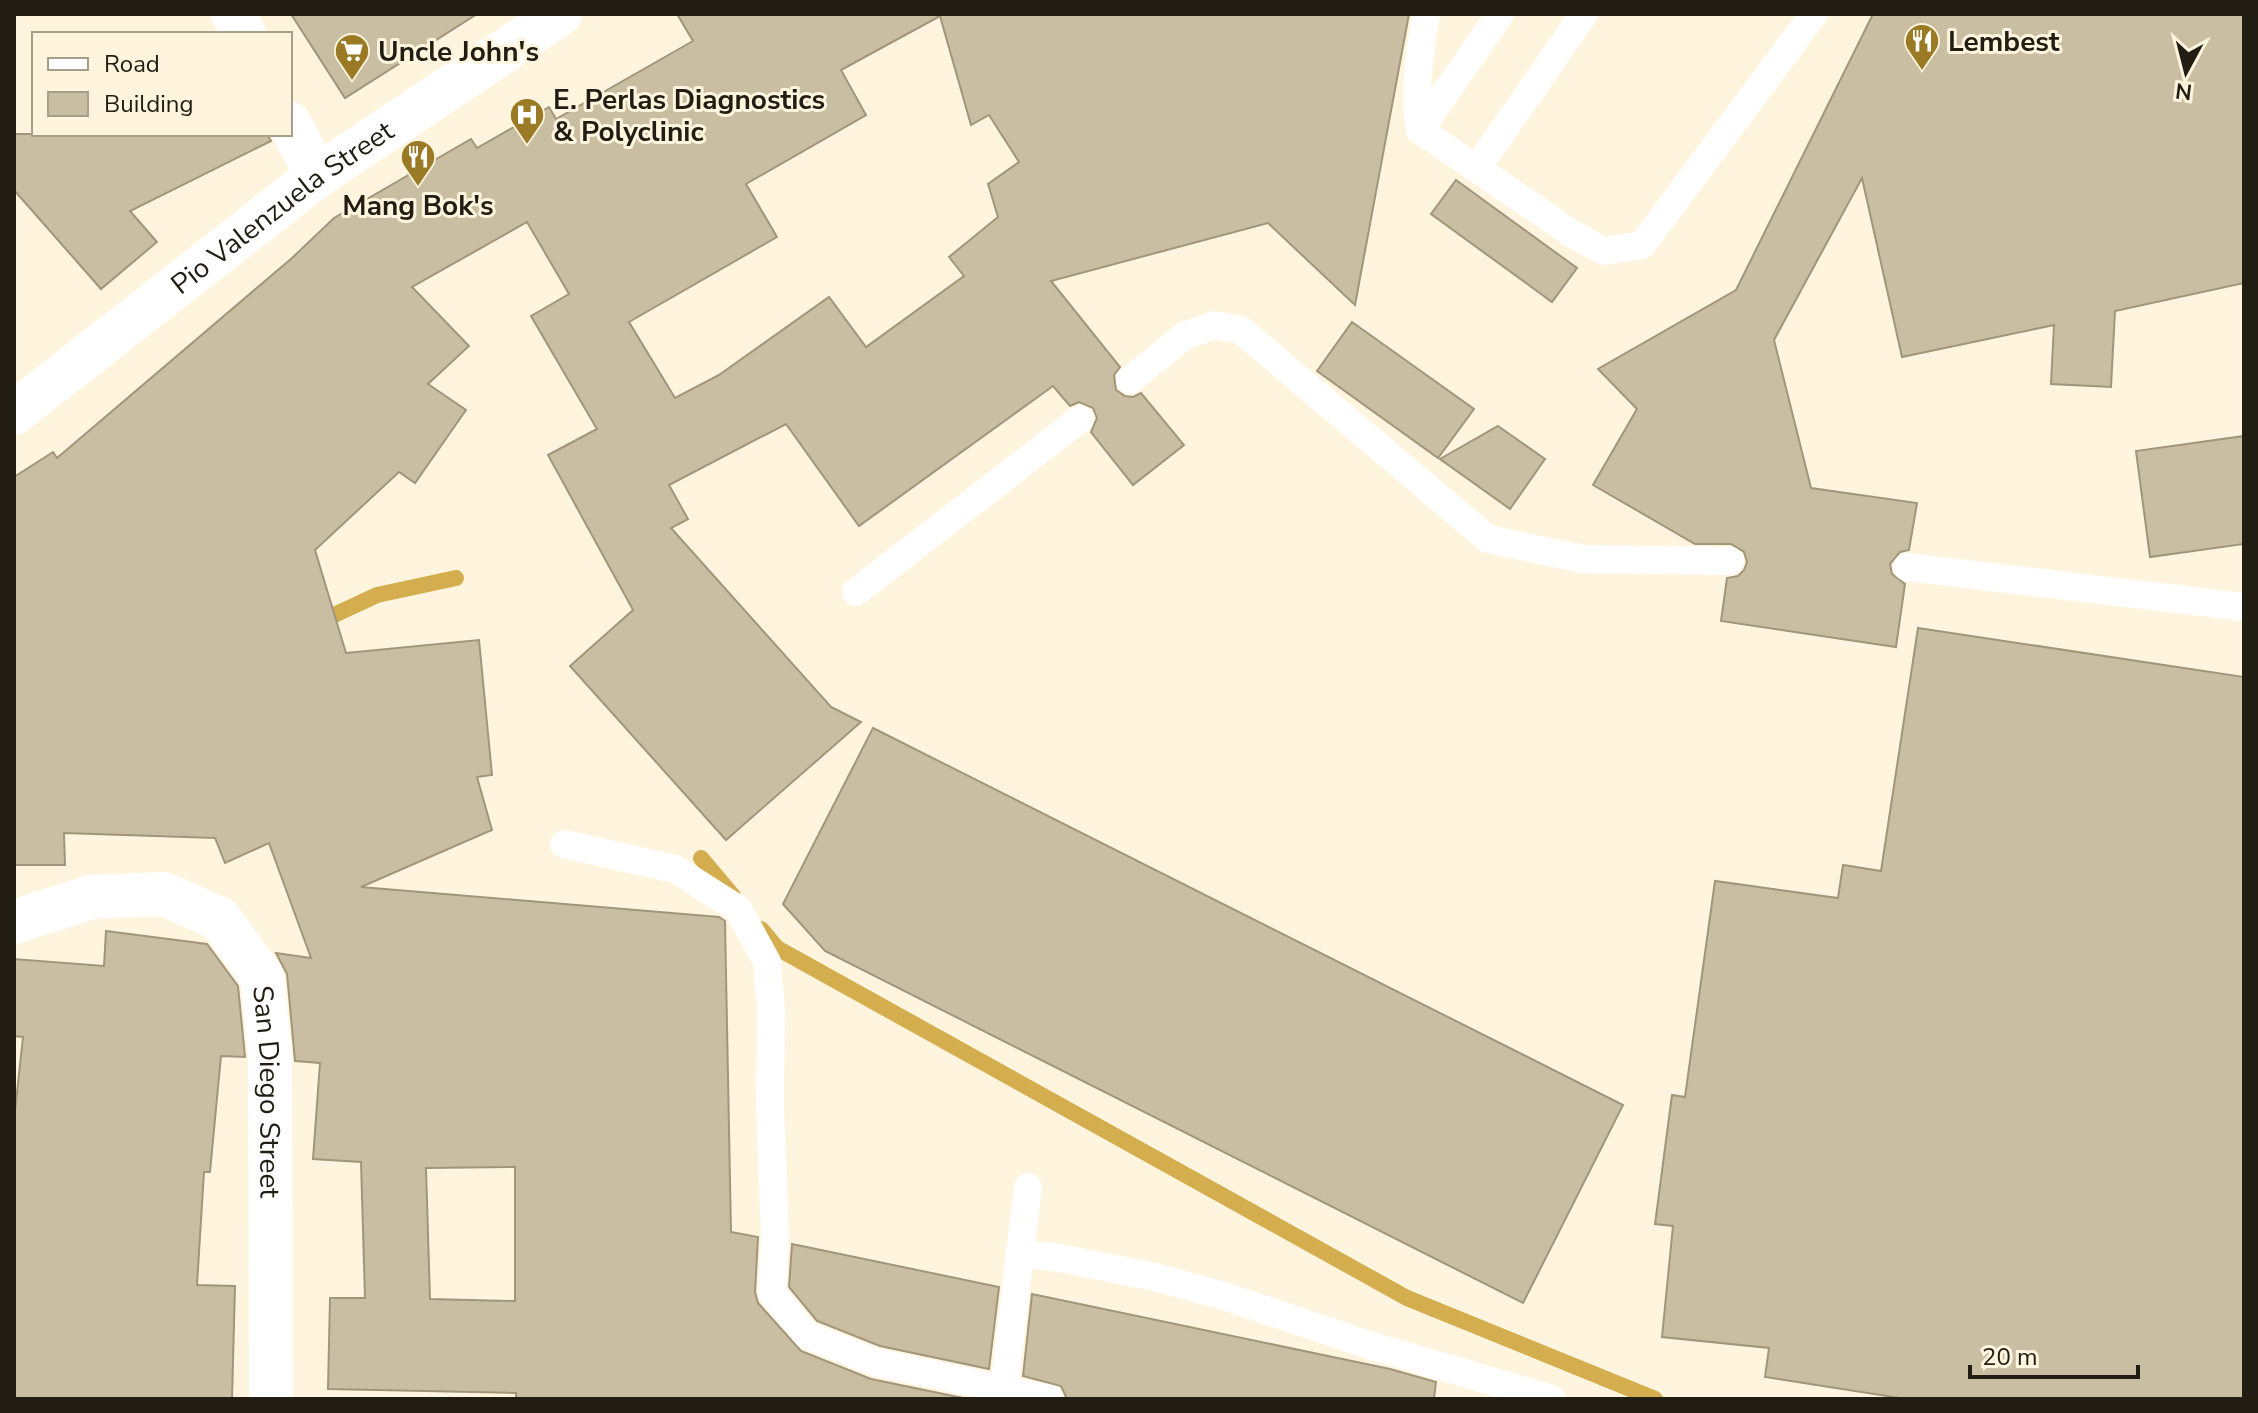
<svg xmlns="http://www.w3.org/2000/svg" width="2258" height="1413" viewBox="0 0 2258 1413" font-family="'Nunito Sans',sans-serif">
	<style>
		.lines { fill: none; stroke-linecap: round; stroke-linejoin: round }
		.stream { stroke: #d4ad4e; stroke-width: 16 }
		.building { fill: #cabea2; stroke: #a1957a; stroke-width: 2; fill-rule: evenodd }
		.service { stroke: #fff; stroke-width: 28 }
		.minor { stroke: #fff; stroke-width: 44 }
		.tertiary { stroke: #fff; stroke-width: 44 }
		.labels { text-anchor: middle; stroke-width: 6; stroke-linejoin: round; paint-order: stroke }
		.poi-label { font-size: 28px; font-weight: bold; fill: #221d13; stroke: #fff4dd; text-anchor: start }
		.street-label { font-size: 28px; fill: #221d13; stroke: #fff4dd }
	</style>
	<rect width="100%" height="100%" fill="#fff4dd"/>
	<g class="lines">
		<!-- stream -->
		<g class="stream">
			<path d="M315,624L377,595L456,578"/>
			<path d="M701,858L733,896"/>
			<path d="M761,929L777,948L1407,1298L1655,1399"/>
		</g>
	</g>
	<!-- building -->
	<g class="building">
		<path d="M291,14H477L345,98Z"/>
		<path d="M677,14H1409L1355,305L1268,223L1051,281L1120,367L1114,375L1116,390L1125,396L1133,397L1141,393L1184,445L1133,485L1091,432L1097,418L1093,408L1079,402L1070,406L1053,386L859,526L786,424L669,485L688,519L671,528L831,707L861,722L726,840L570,666L633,610L548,455L597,429L531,316L569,294L527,222L412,287L469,346L428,384L466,410L415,483L399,472L315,550L346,653L479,640L492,775L477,777L492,830L361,887L719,917L725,921L731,1232L758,1237L755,1292L758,1303L801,1351L871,1379L968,1399H516V1393L328,1389L330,1298H365L361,1162L313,1159L320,1063L295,1061L287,974L276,953L311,958L269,843L225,863L215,838L64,833L65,865H14V477L53,452L57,458L292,258L334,218L471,139L477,148L549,107L556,119L693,41ZM940,16L971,125L989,115L1019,162L988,184L998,217L949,257L964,276L866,347L829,297L719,375L675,398L629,322L777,237L746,184L866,115L841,70ZM515,1167V1301L430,1299L426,1168Z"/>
		<path d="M1873,14H2244V283L2115,311L2111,387L2051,384L2054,325L1902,357L1862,178L1774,340L1811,488L1917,503L1909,550L1900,552L1890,564L1892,574L1905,584L1896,647L1721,621L1727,578L1738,576L1744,570L1747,562L1744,552L1731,544H1695L1593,485L1637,409L1598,369L1736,290Z"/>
		<path d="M14,134H267L271,141L130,211L157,242L101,289L14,190Z"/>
		<path d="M1456,180L1577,268L1552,302L1431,214Z"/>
		<path d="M1352,322L1474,409L1438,458L1317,371Z"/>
		<path d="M1498,426L1545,459L1510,509L1440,459Z"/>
		<path d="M2244,436V544L2150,557L2136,451Z"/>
		<path d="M1918,628L2244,677V1399H1906L1765,1377L1769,1348L1662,1337L1673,1226L1655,1224L1672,1095L1685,1097L1715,881L1838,898L1843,865L1881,871Z"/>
		<path d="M873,728L1623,1105L1523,1303L825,951L783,904Z"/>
		<path d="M106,931L207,944L238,986L245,1057L221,1056L210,1172H204L197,1285L235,1286L232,1399H14V1120L23,1037L14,1036V959L104,966Z"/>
		<path d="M792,1244L999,1287L989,1369L880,1346L817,1321L789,1287Z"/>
		<path d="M1032,1294L1390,1369L1436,1382L1434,1399H1067L1061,1386L1023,1376Z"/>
	</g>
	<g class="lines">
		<!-- service -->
		<g class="service">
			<path d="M1426,14C1420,53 1413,91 1420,130L1574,235L1604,251L1642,245L1814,14"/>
			<path d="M1420,130L1500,14"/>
			<path d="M1477,168L1584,14"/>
			<path d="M1130,380L1184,336L1215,325L1241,330L1488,539L1583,559L1730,561"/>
			<path d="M1907,567L2244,607"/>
			<path d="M856,592L1080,419"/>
			<path d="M564,844L675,869L738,909L767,962L771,1011L770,1106L775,1235L772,1293L807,1335L875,1362L1050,1399"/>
			<path d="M1019,1254L1054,1257L1155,1277L1224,1296L1369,1345L1552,1399"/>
			<path d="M1004,1389L1028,1187"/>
		</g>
		<!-- minor -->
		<path class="minor" id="s1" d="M14,922L91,897L164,894L220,919L262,977L270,1055L271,1399"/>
		<!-- tertiary -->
		<g class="tertiary">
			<path d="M233,14L244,34"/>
			<path d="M290,124L317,176"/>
			<path id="s2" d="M14,413L317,176L560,14"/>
		</g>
	</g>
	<!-- icons -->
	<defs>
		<symbol id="restaurant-pin" viewBox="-11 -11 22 30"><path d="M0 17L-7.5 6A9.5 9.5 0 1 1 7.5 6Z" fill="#9b7a25" stroke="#fff4dd"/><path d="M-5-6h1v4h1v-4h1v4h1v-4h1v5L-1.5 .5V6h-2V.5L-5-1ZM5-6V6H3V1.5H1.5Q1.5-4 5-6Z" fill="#fff"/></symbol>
		<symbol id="supermarket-pin" viewBox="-11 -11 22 30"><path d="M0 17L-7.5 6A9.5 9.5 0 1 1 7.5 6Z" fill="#9b7a25" stroke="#fff4dd"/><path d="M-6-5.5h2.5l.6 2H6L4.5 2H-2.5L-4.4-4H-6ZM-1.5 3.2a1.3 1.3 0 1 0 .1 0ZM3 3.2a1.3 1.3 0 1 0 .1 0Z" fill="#fff"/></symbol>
		<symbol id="hospital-pin" viewBox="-11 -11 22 30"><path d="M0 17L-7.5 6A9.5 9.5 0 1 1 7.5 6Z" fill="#9b7a25" stroke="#fff4dd"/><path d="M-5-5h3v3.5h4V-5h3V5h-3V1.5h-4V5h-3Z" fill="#fff"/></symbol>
	</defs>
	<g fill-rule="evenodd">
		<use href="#restaurant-pin" x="1902" y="21" width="40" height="54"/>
		<use href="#supermarket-pin" x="332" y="31" width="40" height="54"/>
		<use href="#hospital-pin" x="507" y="95" width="40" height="54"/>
		<use href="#restaurant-pin" x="398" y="137" width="40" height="54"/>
	</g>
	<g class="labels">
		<!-- poi labels -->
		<g class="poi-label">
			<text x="1948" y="51">Lembest</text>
			<text x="378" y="61">Uncle John's</text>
			<text x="553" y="109">E. Perlas Diagnostics<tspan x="553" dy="32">&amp; Polyclinic</tspan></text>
			<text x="418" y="215" text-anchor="middle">Mang Bok's</text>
		</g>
		<!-- street labels -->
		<g class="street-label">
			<text dy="10" stroke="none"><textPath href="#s2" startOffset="338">Pio Valenzuela Street</textPath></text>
			<text dy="10" stroke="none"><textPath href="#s1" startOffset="402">San Diego Street</textPath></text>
		</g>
	</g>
	<!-- border -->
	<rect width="2258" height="1413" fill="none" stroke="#221d13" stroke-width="32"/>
	<!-- legend -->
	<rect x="32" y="32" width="260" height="104" fill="#fff4dd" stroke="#a79e8c" stroke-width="2"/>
	<rect x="48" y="58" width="40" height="12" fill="#ffffff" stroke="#a79e8c" stroke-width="2"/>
	<text x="104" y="72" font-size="24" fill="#221d13">Road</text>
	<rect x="48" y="92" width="40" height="24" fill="#cabea2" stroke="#a79e8c" stroke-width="2"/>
	<text x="104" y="112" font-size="24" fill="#221d13">Building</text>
	<!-- north arrow -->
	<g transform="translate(2186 72) rotate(187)" stroke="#fff4dd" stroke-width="6" paint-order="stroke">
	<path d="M0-6L14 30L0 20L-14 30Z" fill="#221d13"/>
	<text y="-12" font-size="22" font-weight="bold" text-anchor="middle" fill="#221d13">N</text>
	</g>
	<!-- scale -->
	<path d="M1970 1365v12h168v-12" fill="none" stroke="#221d13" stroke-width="4"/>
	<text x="1982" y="1365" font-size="24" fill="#221d13" stroke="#fff4dd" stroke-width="6" paint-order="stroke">20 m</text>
</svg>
